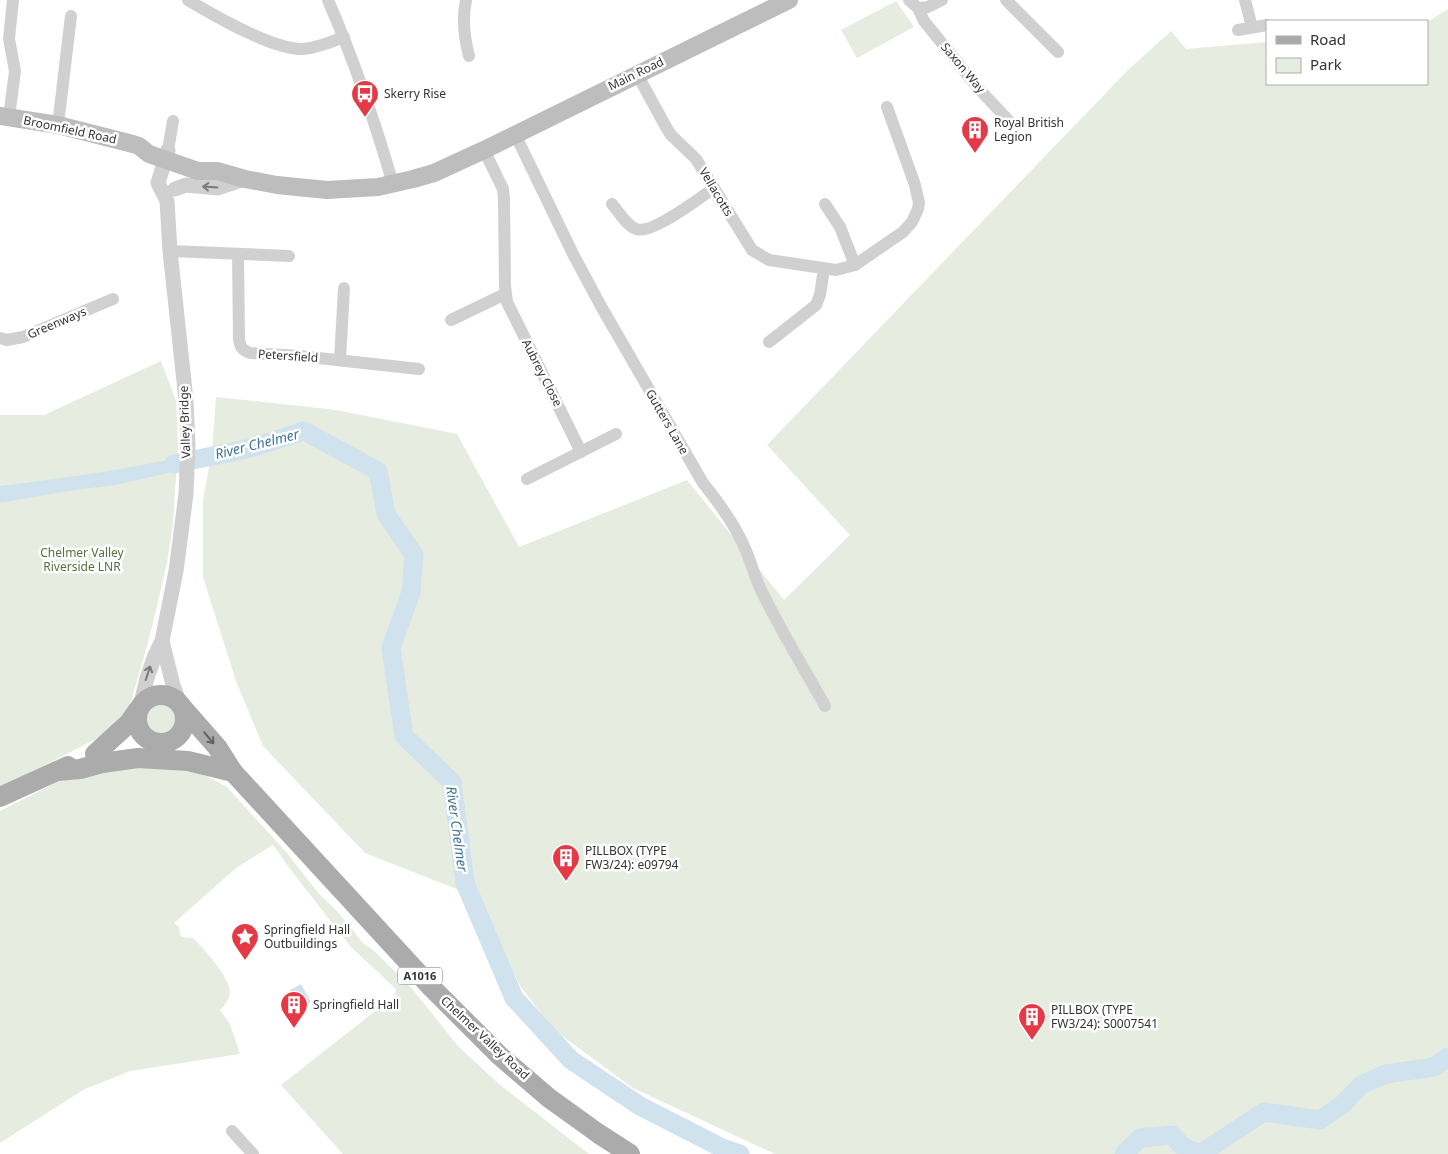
<svg xmlns="http://www.w3.org/2000/svg" width="1448" height="1154" viewBox="0 0 1448 1154" font-family="'Noto Sans',sans-serif">
	<style>
		.green { fill: #e6ecdf }
		.water { fill: #cfe2ee }
		.lines { fill: none; stroke-linecap: round; stroke-linejoin: round }
		.river { stroke: #cfe2ee; stroke-width: 19 }
		.minor { stroke: #d0d0d0; stroke-width: 12 }
		.tertiary { stroke: #d0d0d0; stroke-width: 15 }
		.secondary { stroke: #bdbdbd; stroke-width: 18 }
		.primary { stroke: #ababab; stroke-width: 20 }
		.oneway { stroke: #7a7a7a }
		.oneway2 { stroke: #636363 }
		.labels { text-anchor: middle; stroke-width: 5; stroke-linejoin: round; paint-order: stroke }
		.shield { fill: #fff; stroke: #707070; stroke-width: 1 }
		.shield-label { font-size: 11px; font-weight: bold; fill: #333 }
		.street-label { font-size: 12px; fill: #333; stroke: #fff }
		.poi-label { font-size: 12px; fill: #333; stroke: #fff; text-anchor: start }
		.park-label { font-size: 12px; fill: #56703f; stroke: #fff }
		.water-label { font-size: 14px; font-style: italic; fill: #3f7597; stroke: #fff }
	</style>
	<rect width="100%" height="100%" fill="#fff"/>
	<!-- green -->
	<g class="green">
		<path d="M896,1L914,27L857,58L841,30Z"/>
		<path d="M1448,9V1154H775L633,1088L554,1030L520,986L477,897L365,853L263,746L236,681L203,577V500L212,451L216,397L336,410L457,434L519,547L687,480L784,600L850,535L767,445L1128,70L1171,31L1186,49L1267,42V84H1427V22Z"/>
		<path d="M161,361L176,401L178,446L173,524L167,563L150,635L130,705L122,719L111,730L94,740L0,788V415H44Z"/>
		<circle cx="161" cy="719" r="17"/>
		<path d="M107,764L195,770L227,787L287,853L319,894L337,911L363,943L373,950L410,986L458,1046L499,1084L589,1154H343L281,1085L383,1005L395,999L396,989L351,947L293,873L273,845L236,868L174,923L179,927L180,934L182,937L193,938C203,948 231,978 230,993C229,1000 225,1005 220,1010L230,1024L240,1054L130,1071L83,1090L0,1143V811L63,779Z"/>
	</g>
	<!-- water -->
	<g class="water">
		<path d="M198,453L197,466L116,485L73,490L0,503V486C66,478 133,469 198,453Z"/>
		<path d="M301,984L311,1002L300,1008L290,990Z"/>
	</g>
	<g class="lines">
		<!-- river -->
		<g class="river">
			<path d="M174,464L251,448L304,431L378,471L386,514L414,555L411,592L391,648L404,736L452,782L465,883L514,998L571,1060L640,1106L722,1148L740,1154"/>
			<path d="M1124,1154L1140,1138L1172,1135L1182,1146L1199,1154"/>
			<path d="M1200,1154L1264,1112L1320,1120L1342,1105L1361,1085L1386,1074L1434,1067L1448,1057"/>
		</g>
		<!-- minor -->
		<g class="minor">
			<path d="M188,0C215,16 273,50 303,49C317,48 331,42 344,37"/>
			<path d="M328,0C354,60 375,122 393,184"/>
			<path d="M466,0C462,19 464,37 469,56"/>
			<path d="M909,0L918,8L928,7L942,0"/>
			<path d="M1006,0L1058,52"/>
			<path d="M1245,0L1252,27"/>
			<path d="M918,8L924,21L979,89L1012,124"/>
			<path d="M1238,30L1267,25"/>
			<path d="M637,74L666,127L671,135L696,159L752,250L769,260L836,270L855,265L903,232L912,222L918,209L919,203L915,185L887,107"/>
			<path d="M9,117L15,71L9,39L13,0"/>
			<path d="M58,125L71,16"/>
			<path d="M515,134L574,256L602,308L703,483C720,504 737,527 747,553C752,566 756,580 762,592C781,631 804,668 825,706"/>
			<path d="M168,150L173,121"/>
			<path d="M484,150L503,189L504,199L505,286L507,302L581,452"/>
			<path d="M612,204C619,212 626,225 636,229C651,235 700,198 714,188"/>
			<path d="M825,204L840,227L855,265"/>
			<path d="M170,251L289,256"/>
			<path d="M238,254L239,339C240,347 242,350 250,353L300,356L419,369"/>
			<path d="M451,320L505,294"/>
			<path d="M0,338L7,340L23,337L113,299"/>
			<path d="M769,342L816,305L820,295L824,269"/>
			<path d="M340,360L344,288"/>
			<path d="M527,479L616,434"/>
			<path d="M232,1131L253,1154"/>
		</g>
		<!-- tertiary -->
		<g class="tertiary">
			<path d="M175,189L186,185L218,188L245,179"/>
			<path d="M162,641L173,685L180,704"/>
			<path d="M140,707L147,678L155,655L162,641L176,571L186,494L188,445L186,400L170,251L167,201L158,183L168,150"/>
		</g>
		<!-- secondary -->
		<path class="secondary" d="M0,116L58,125L133,144L139,146L149,154L198,171H217L245,179L277,185L327,190L378,187L413,179L434,173L484,150L789,0"/>
		<!-- primary -->
		<g class="primary">
			<circle cx="161" cy="719" r="24"/>
			<path d="M182,707L217,747L233,772L431,987L500,1056L549,1098L599,1134L630,1154"/>
			<path d="M95,754L129,723L138,710"/>
			<path d="M57,771L80,769L102,763L138,758L188,761L233,772"/>
			<path d="M0,797L68,766"/>
		</g>
	</g>
	<!-- one-way arrows -->
	<defs><path id="oneway-shaft" d="M-6 0H5M1.5-3L5.5 0L1.5 3" fill="none" stroke-width="1.6" stroke-linecap="round" stroke-linejoin="round" transform="scale(1.25)"/></defs>
	<g class="oneway">
		<use href="#oneway-shaft" transform="translate(210 187) rotate(-176)"/>
		<use href="#oneway-shaft" transform="translate(148 673) rotate(-72)"/>
	</g>
	<use class="oneway2" href="#oneway-shaft" transform="translate(209 738) rotate(50)"/>
	<!-- icons -->
	<defs>
		<symbol id="bus-pin" viewBox="-11 -11 22 30"><path d="M0 17L-7.5 6A9.5 9.5 0 1 1 7.5 6Z" fill="#e63946" stroke="#fff"/><path d="M-5-6H5V4H4V6H2V4H-2V6H-4V4H-5ZM-3.5-4V0h7V-4ZM-3.5 1.2v1.5H-2V1.2ZM2 1.2v1.5H3.5V1.2Z" fill="#fff"/></symbol>
		<symbol id="building-pin" viewBox="-11 -11 22 30"><path d="M0 17L-7.5 6A9.5 9.5 0 1 1 7.5 6Z" fill="#e63946" stroke="#fff"/><path d="M-4-6H4V6H1V3H-1V6H-4ZM-2.5-4.3h1.7v1.8h-1.7ZM.8-4.3h1.7v1.8H.8ZM-2.5-1h1.7V.8h-1.7ZM.8-1h1.7V.8H.8Z" fill="#fff"/></symbol>
		<symbol id="sight-pin" viewBox="-11 -11 22 30"><path d="M0 17L-7.5 6A9.5 9.5 0 1 1 7.5 6Z" fill="#e63946" stroke="#fff"/><path d="M0-6L1.8-2.2L6-1.7L2.9 1.2L3.7 5.4L0 3.3L-3.7 5.4L-2.9 1.2L-6-1.7L-1.8-2.2Z" fill="#fff"/></symbol>
	</defs>
	<g fill-rule="evenodd">
		<use href="#bus-pin" x="349" y="78" width="32" height="43"/>
		<use href="#building-pin" x="959" y="114" width="32" height="43"/>
		<use href="#building-pin" x="550" y="842" width="32" height="43"/>
		<use href="#sight-pin" x="229" y="921" width="32" height="43"/>
		<use href="#building-pin" x="278" y="989" width="32" height="43"/>
		<use href="#building-pin" x="1016" y="1001" width="32" height="43"/>
	</g>
	<g class="labels">
		<!-- shield labels -->
		<rect class="shield" x="397.5" y="967.5" width="45" height="17" rx="4"/>
		<g class="shield-label">
			<text x="420" y="980">A1016</text>
		</g>
		<!-- street labels -->
		<g class="street-label">
			<text transform="translate(963 68) rotate(50)" y="4">Saxon Way</text>
			<text transform="translate(636 74) rotate(-26)" y="4">Main Road</text>
			<text transform="translate(70 130) rotate(12)" y="4">Broomfield Road</text>
			<text transform="translate(716 192) rotate(59)" y="4">Vellacotts</text>
			<text transform="translate(57 323) rotate(-23)" y="4">Greenways</text>
			<text transform="translate(288 356) rotate(4)" y="4">Petersfield</text>
			<text transform="translate(542 373) rotate(63)" y="4">Aubrey Close</text>
			<text transform="translate(185 422) rotate(-92)" y="4">Valley Bridge</text>
			<text transform="translate(667 422) rotate(60)" y="4">Gutters Lane</text>
			<text transform="translate(485 1038) rotate(43)" y="4">Chelmer Valley Road</text>
		</g>
		<!-- poi labels -->
		<g class="poi-label">
			<text x="384" y="98">Skerry Rise</text>
			<text x="994" y="127">Royal British<tspan x="994" dy="14">Legion</tspan></text>
			<text x="585" y="855">PILLBOX (TYPE<tspan x="585" dy="14">FW3/24): e09794</tspan></text>
			<text x="264" y="934">Springfield Hall<tspan x="264" dy="14">Outbuildings</tspan></text>
			<text x="313" y="1009">Springfield Hall</text>
			<text x="1051" y="1014">PILLBOX (TYPE<tspan x="1051" dy="14">FW3/24): S0007541</tspan></text>
		</g>
		<!-- park labels -->
		<g class="park-label">
			<text x="82" y="557">Chelmer Valley<tspan x="82" dy="14">Riverside LNR</tspan></text>
		</g>
		<!-- water labels -->
		<g class="water-label">
			<text transform="translate(257 444) rotate(-14)" y="5">River Chelmer</text>
			<text transform="translate(457 829) rotate(82)" y="5">River Chelmer</text>
		</g>
	</g>
	<!-- legend -->
	<rect x="1266" y="20" width="162" height="65" fill="#ffffff" stroke="#adadad"/>
	<rect x="1276" y="36" width="25" height="8" fill="#ababab" stroke="#adadad"/>
	<text x="1310" y="45" font-size="15" fill="#333333">Road</text>
	<rect x="1276" y="58" width="25" height="15" fill="#e6ecdf" stroke="#adadad"/>
	<text x="1310" y="70" font-size="15" fill="#333333">Park</text>
</svg>
